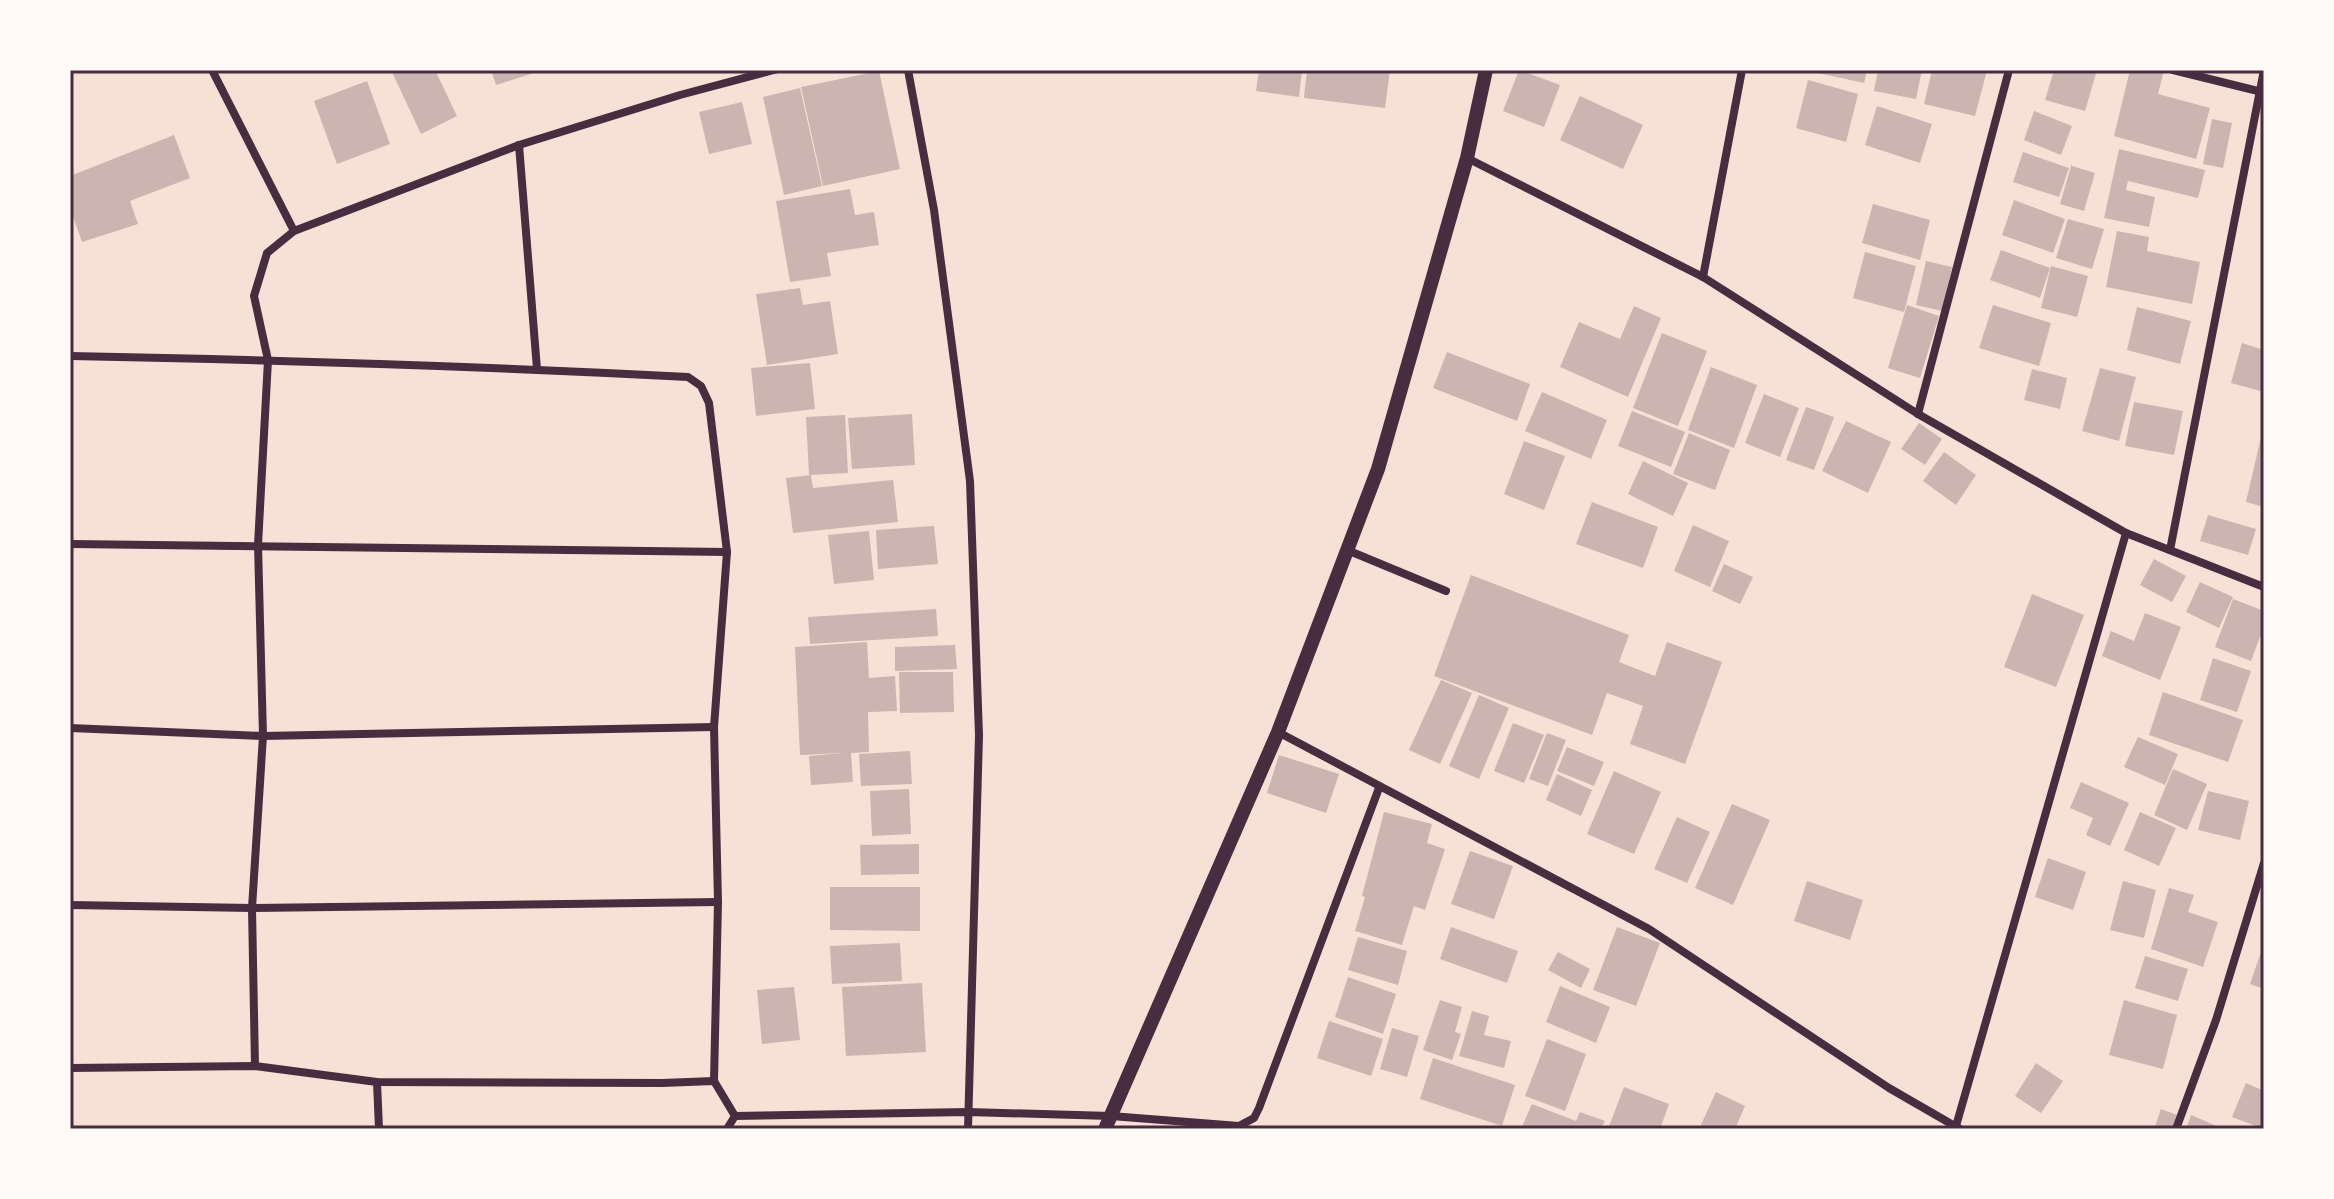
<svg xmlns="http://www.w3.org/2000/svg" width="2334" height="1199" viewBox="0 0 2334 1199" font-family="Jost,sans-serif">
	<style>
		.building { fill: #ccb4b1 }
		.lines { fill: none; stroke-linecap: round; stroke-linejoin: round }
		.minor { stroke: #4a2c40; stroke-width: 8 }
		.tertiary { stroke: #4a2c40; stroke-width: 14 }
		.neatline { fill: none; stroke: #4a2c40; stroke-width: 3 }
	</style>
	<rect width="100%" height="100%" fill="#f7e1d7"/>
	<!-- building -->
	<g class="building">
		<path d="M391,70H435L457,116L421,134Z"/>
		<path d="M491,70H540V71L496,85Z"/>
		<path d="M1259,70H1302L1299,97L1256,91Z"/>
		<path d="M1307,70H1390L1385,108L1304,98Z"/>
		<path d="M1519,70L1560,85L1544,127L1503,111Z"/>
		<path d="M1819,70H1867L1864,83L1818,73Z"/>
		<path d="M1878,70H1922L1916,99L1874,91Z"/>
		<path d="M1932,70H1987L1975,116L1924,104Z"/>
		<path d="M2054,70H2097L2085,111L2045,100Z"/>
		<path d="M2130,70H2164L2158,94L2210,108L2196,159L2114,136Z"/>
		<path d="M879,71L900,169L823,186L801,87Z"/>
		<path d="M1808,80L1858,94L1846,142L1796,128Z"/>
		<path d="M367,81L390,144L337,164L314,101Z"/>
		<path d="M800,88L822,186L784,195L763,97Z"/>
		<path d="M1580,96L1643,125L1623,169L1560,140Z"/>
		<path d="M742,102L752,144L709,154L699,112Z"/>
		<path d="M1877,106L1932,124L1920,163L1865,145Z"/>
		<path d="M2034,111L2072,126L2061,155L2024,140Z"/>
		<path d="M2212,119L2232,123L2223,168L2203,164Z"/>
		<path d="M174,135L190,178L130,201L138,224L82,242L70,208V176Z"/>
		<path d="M2119,149L2205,170L2198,198L2128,181L2126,190L2155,197L2149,227L2104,218Z"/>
		<path d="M2023,152L2069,168L2059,197L2013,182Z"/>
		<path d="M2072,163V166L2095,173L2084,211L2060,204Z"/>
		<path d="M850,189L855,215L874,212L879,245L827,253L831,276L790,282L776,201Z"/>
		<path d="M2014,200L2065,219L2053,253L2002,235Z"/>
		<path d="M1873,204L1930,220L1920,260L1862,243Z"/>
		<path d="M2068,219L2104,229L2092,269L2056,258Z"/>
		<path d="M2117,231L2149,237L2147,251L2200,262L2192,304L2106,287Z"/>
		<path d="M2001,250L2050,268L2040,298L1990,280Z"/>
		<path d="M1865,252L1916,266L1904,312L1853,298Z"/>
		<path d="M1926,261L1952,267L1942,311L1916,305Z"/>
		<path d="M2051,266L2088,276L2077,317L2041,308Z"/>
		<path d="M800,288L803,305L830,301L838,354L767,365L756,294Z"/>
		<path d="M1907,305L1939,316L1920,378L1888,368Z"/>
		<path d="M1993,305L2051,323L2039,366L1979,348Z"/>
		<path d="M1634,306L1661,318L1628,397L1560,367L1579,322L1620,339Z"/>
		<path d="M2137,307L2191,321L2180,364L2127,350Z"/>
		<path d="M1662,333L1707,351L1678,426L1633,408Z"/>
		<path d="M2242,343L2264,350V392L2231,383Z"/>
		<path d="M1447,352L1530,384L1517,421L1433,388Z"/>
		<path d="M810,363L815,409L756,416L751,368Z"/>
		<path d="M1711,367L1757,385L1734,448L1688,430Z"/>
		<path d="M2100,368L2136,377L2119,441L2082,431Z"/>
		<path d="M2032,369L2067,378L2060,409L2024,400Z"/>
		<path d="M1542,392L1607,420L1591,459L1525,431Z"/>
		<path d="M1764,394L1799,408L1780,457L1745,443Z"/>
		<path d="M2134,402L2183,411L2174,455L2125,446Z"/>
		<path d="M1806,407L1834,417L1814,470L1786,460Z"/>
		<path d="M1632,411L1685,432L1671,467L1618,446Z"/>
		<path d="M912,414L915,465L852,469L848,418Z"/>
		<path d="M845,415L848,473L809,475L806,417Z"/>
		<path d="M1846,421L1891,442L1868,493L1822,471Z"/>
		<path d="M1919,423L1942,439L1925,465L1901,449Z"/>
		<path d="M1689,433L1730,450L1715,490L1673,474Z"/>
		<path d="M2261,437L2264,438V507L2246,502Z"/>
		<path d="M1524,441L1565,456L1544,510L1504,494Z"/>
		<path d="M1944,452L1976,475L1956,505L1923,481Z"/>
		<path d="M1643,461L1688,483L1673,516L1628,494Z"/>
		<path d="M811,475L813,488L893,480L898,522L793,533L786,478Z"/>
		<path d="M1592,502L1658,527L1643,568L1576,544Z"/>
		<path d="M2208,515L2256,529L2248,555L2200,541Z"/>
		<path d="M1693,525L1729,541L1710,587L1674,571Z"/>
		<path d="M934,526L938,564L878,569L876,530Z"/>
		<path d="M869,531L874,580L834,584L828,535Z"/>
		<path d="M2154,559L2186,576L2172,602L2140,585Z"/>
		<path d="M1724,564L1753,577L1740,604L1712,591Z"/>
		<path d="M1471,575L1629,635L1619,662L1655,676L1667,642L1722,662L1685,764L1630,744L1643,706L1607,693L1592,735L1434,676Z"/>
		<path d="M2200,582L2233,597L2219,628L2186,612Z"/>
		<path d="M2032,594L2084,615L2056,687L2004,667Z"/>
		<path d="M2233,599L2264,611V626L2251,661L2215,647Z"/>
		<path d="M936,609L938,636L810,644L808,617Z"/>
		<path d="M2145,613L2181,627L2160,680L2102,656L2111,631L2134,641Z"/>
		<path d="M867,642L869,678L895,676L897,711L868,712L869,752L851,753L853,782L811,785L809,756L844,753L800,755L795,647Z"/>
		<path d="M955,645L957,669L895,671V647Z"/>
		<path d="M2213,658L2251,671L2237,712L2200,700Z"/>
		<path d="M899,672H953L954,712L900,713Z"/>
		<path d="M1441,680L1472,693L1440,764L1409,750Z"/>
		<path d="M2163,692L2243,720L2228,762L2149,735Z"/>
		<path d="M1479,695L1509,708L1479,779L1449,766Z"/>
		<path d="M1513,723L1544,735L1524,783L1494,771Z"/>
		<path d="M1547,733L1566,740L1548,786L1529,779Z"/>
		<path d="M2138,737L2178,754L2165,785L2124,767Z"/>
		<path d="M1567,747L1604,762L1594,786L1557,771Z"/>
		<path d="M910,751L912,784L861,786L859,754Z"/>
		<path d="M1279,755L1339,774L1326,813L1267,793Z"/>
		<path d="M2173,769L2207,784L2187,830L2154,815Z"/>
		<path d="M1614,771L1661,792L1634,854L1587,834Z"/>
		<path d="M1557,774L1592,790L1581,816L1546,800Z"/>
		<path d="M2081,782L2129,803L2110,846L2086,835L2093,818L2070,808Z"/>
		<path d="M909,789L911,834L872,836L870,791Z"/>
		<path d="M2208,791L2249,801L2240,840L2198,830Z"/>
		<path d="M1732,804L1770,820L1733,905L1695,888Z"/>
		<path d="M1384,812L1432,824L1427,843L1445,849L1425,910L1414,906L1402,945L1355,931L1365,897L1362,896Z"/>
		<path d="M2140,812L2176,828L2159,866L2124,850Z"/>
		<path d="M1677,817L1710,832L1687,883L1654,869Z"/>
		<path d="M919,844V874L861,875L860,845Z"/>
		<path d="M1470,851L1513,866L1494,919L1451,904Z"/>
		<path d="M2048,858L2086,872L2073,910L2035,897Z"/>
		<path d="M1807,881L1863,900L1850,940L1794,921Z"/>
		<path d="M2123,881L2156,890L2144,938L2110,930Z"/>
		<path d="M830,887H920V931L830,930Z"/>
		<path d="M2169,888L2194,895L2188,912L2218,922L2203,967L2151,949Z"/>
		<path d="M1451,927L1518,951L1507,983L1440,959Z"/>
		<path d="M1617,927L1660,943L1636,1006L1593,990Z"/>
		<path d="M1358,937L1407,951L1398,985L1348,970Z"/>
		<path d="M900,943L902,981L832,984L830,946Z"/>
		<path d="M2264,943V989L2250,984Z"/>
		<path d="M1558,952L1590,969L1581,988L1548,970Z"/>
		<path d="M2145,956L2188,969L2178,1001L2135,988Z"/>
		<path d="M1348,977L1396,994L1383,1034L1335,1017Z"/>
		<path d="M922,983L926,1052L846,1056L842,987Z"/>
		<path d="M1560,986L1610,1007L1596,1043L1546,1022Z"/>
		<path d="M794,987L800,1040L762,1044L757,990Z"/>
		<path d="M1440,1000L1462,1007L1455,1032L1461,1034L1452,1060L1423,1050Z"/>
		<path d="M2124,1000L2177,1015L2163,1069L2109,1055Z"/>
		<path d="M1472,1011L1489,1016L1484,1035L1511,1041L1504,1068L1459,1056Z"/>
		<path d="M1329,1021L1383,1039L1371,1076L1317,1058Z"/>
		<path d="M1392,1028L1419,1036L1407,1077L1380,1069Z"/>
		<path d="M1547,1039L1586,1054L1565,1111L1525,1096Z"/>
		<path d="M1433,1058L1515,1085L1502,1126L1420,1099Z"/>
		<path d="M2036,1063L2063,1081L2041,1113L2015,1096Z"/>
		<path d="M2246,1083L2264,1091V1129L2232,1117Z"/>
		<path d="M1624,1087L1669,1104L1660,1129H1608Z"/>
		<path d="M1716,1092L1745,1106L1735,1129H1699Z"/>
		<path d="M1532,1104L1576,1121L1580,1112L1605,1121L1601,1129H1521Z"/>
		<path d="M2161,1109L2177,1115L2172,1129H2154Z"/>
		<path d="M2191,1115L2224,1129H2186Z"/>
	</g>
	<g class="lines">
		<!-- minor -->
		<g class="minor">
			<path d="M212,70L294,231"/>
			<path d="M908,70L934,210L970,481L979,735L968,1129"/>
			<path d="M2173,70L2262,92"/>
			<path d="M519,145L537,369"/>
			<path d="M1467,158L1703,277L1918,414L2126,533L2264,587"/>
			<path d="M1703,277L1742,70"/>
			<path d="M70,356C276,360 482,366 688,377L701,386L709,403L727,552L714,727L718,902L714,1081"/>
			<path d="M1918,414L2009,70"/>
			<path d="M70,544L727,552"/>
			<path d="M1347,550L1446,591"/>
			<path d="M2170,550L2264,70"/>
			<path d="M70,728L263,736L714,727"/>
			<path d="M1278,732L1649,929L1889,1088L1960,1129"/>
			<path d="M70,905L252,908L718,902"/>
			<path d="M255,1066L252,908L263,736L258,545L268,360L254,296L267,253L294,231L519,145L680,95L774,70"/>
			<path d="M70,1068L255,1066L377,1082L662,1083L714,1081L735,1116"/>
			<path d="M377,1082L379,1129"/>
			<path d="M735,1116L968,1112L1111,1116L1239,1126L1254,1118L1259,1108L1379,788"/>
			<path d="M1956,1126L2126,533"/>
			<path d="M727,1129L735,1116"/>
			<path d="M2176,1129L2216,1020L2264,863"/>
		</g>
		<!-- tertiary -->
		<path class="tertiary" d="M1105,1129L1278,732L1378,469L1467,158L1486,70"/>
	</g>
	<!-- border -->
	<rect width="2334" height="1199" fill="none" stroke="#fffaf5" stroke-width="144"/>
	<rect x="72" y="72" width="2190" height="1055" class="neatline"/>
</svg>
